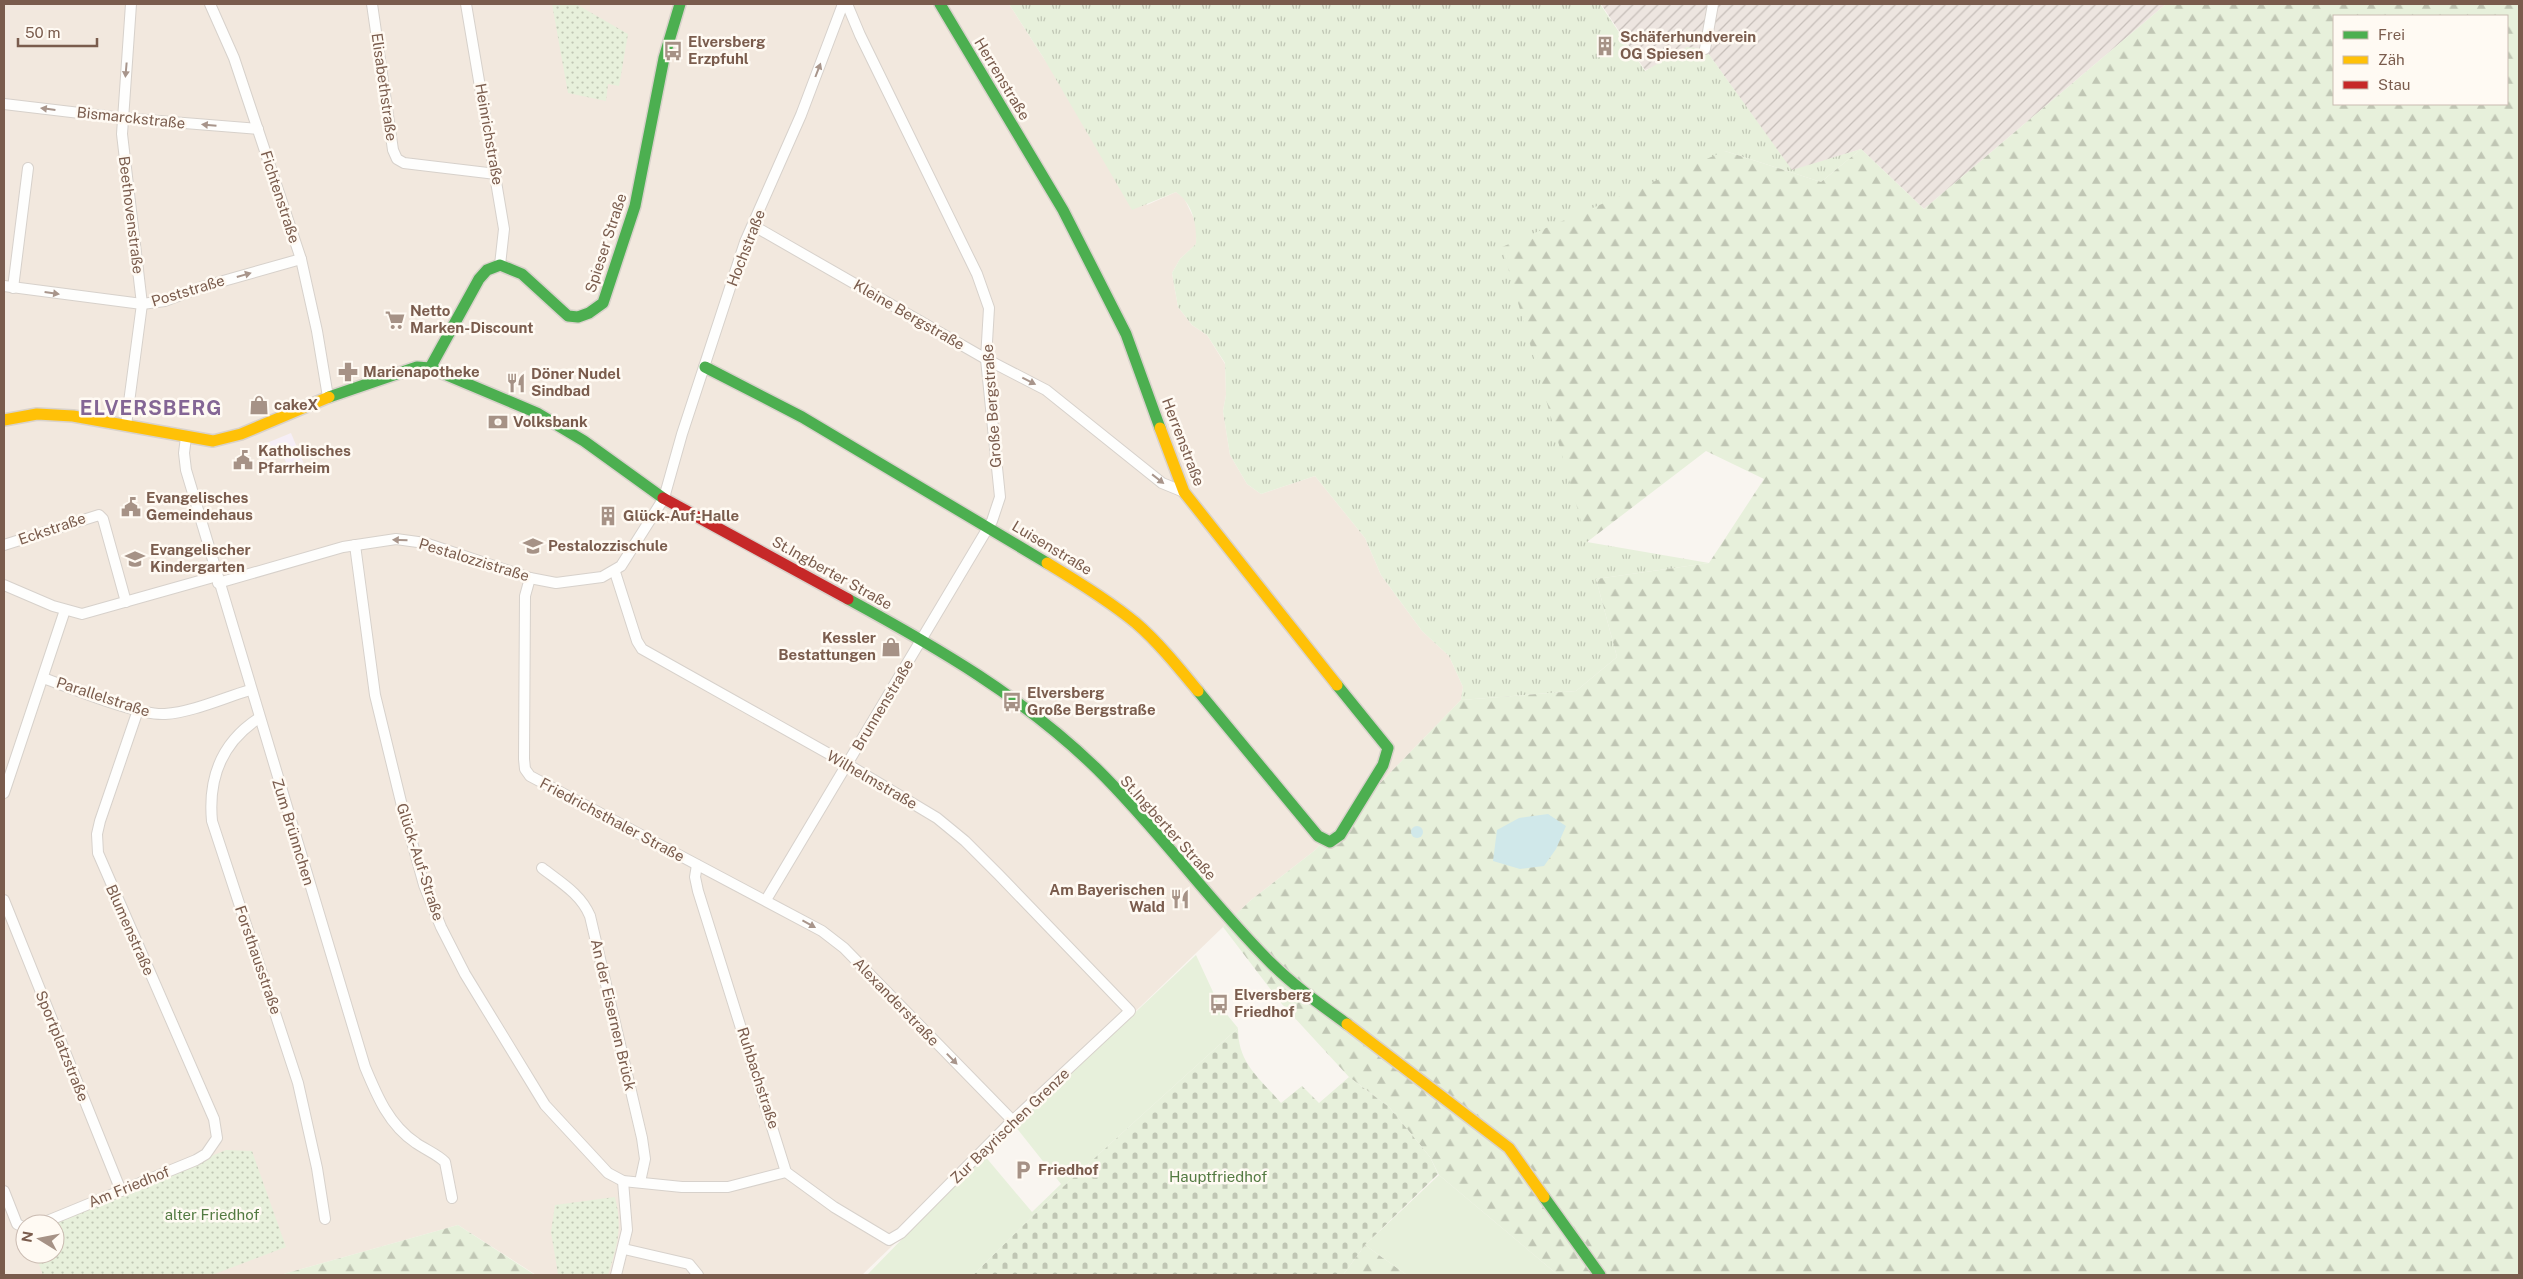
<svg xmlns="http://www.w3.org/2000/svg" width="2523" height="1279" viewBox="0 0 2523 1279" font-family="'Public Sans',sans-serif">
	<style>
		.residential { fill: #f2e8de; fill-rule: evenodd }
		.industrial { fill: url(#industrial-furrows) }
		.education { fill: #f6eef6 }
		.grass { fill: url(#grass-tufts) }
		.forest { fill: url(#forest-firs); fill-rule: evenodd }
		.cemetery { fill: url(#cemetery-stones) }
		.park { fill: url(#park-dots) }
		.garden { fill: #e7f0db }
		.water { fill: #d0e8ea }
		.lines { fill: none; stroke-linecap: round; stroke-linejoin: round }
		.street-casing { stroke: #d7d1cb; stroke-width: 12 }
		.fast-casing { stroke: #d9d2cb; stroke-width: 14 }
		.slow-casing { stroke: #d9d2cb; stroke-width: 14 }
		.jam-casing { stroke: #d9d2cb; stroke-width: 14 }
		.street { stroke: #fefefd; stroke-width: 10 }
		.fast { stroke: #4caf50; stroke-width: 11 }
		.slow { stroke: #ffc107; stroke-width: 11 }
		.jam { stroke: #c62828; stroke-width: 11 }
		.oneway { fill: #a8958b }
		.labels { text-anchor: middle; stroke-width: 5; stroke-linejoin: round; paint-order: stroke }
		.poi-label { font-size: 15px; font-weight: bold; fill: #7a5c4d; stroke: #fffaf3; text-anchor: start }
		.street-label { font-size: 15px; fill: #7a5c4d; stroke: #fffaf3 }
		.park-label { font-size: 15px; fill: #537a41; stroke: #fffaf3 }
		.district-label { font-size: 20px; font-weight: bold; letter-spacing: 1px; fill: #846695; stroke: #fffaf3 }
	</style>
	<defs>
		<pattern id="industrial-furrows" width="10" height="10" patternUnits="userSpaceOnUse" patternTransform="scale(1.25)"><rect width="10" height="10" fill="#ede5e0"/><path d="M-1 1l2-2M0 10L10 0M9 11l2-2" fill="none" stroke="#c5bdb8"/></pattern>
		<pattern id="grass-tufts" width="24" height="20" patternUnits="userSpaceOnUse" patternTransform="scale(1.25)"><rect width="24" height="20" fill="#e7f0db"/><path d="M3 7l-1-3M5 7V3M7 7l1-3M15 17l-1-3M17 17v-4M19 17l1-3" fill="none" stroke="#c0c6b4"/></pattern>
		<pattern id="forest-firs" width="22" height="20" patternUnits="userSpaceOnUse" patternTransform="scale(1.25)"><rect width="22" height="20" fill="#e7f0db"/><path d="M5 1l3.5 6h-7zM16 11l3.5 6h-7z" fill="#c0c6b4"/></pattern>
		<pattern id="cemetery-stones" width="16" height="16" patternUnits="userSpaceOnUse" patternTransform="scale(1.25)"><rect width="16" height="16" fill="#e7f0db"/><path d="M2 7V4a2 2 0 0 1 4 0v3zM10 15v-3a2 2 0 0 1 4 0v3z" fill="#c0c6b4"/></pattern>
		<pattern id="park-dots" width="8" height="8" patternUnits="userSpaceOnUse" patternTransform="scale(1.25)"><rect width="8" height="8" fill="#e7f0db"/><path d="M2 2h.1M6 6h.1" fill="none" stroke="#c0c6b4" stroke-width="1.8" stroke-linecap="round"/></pattern>
	</defs>
	<rect width="100%" height="100%" fill="#f9f5f0"/>
	<!-- residential -->
	<path class="residential" d="M4,4H1009L1043,57L1147,205L1176,192L1184,198L1197,225L1196,244L1180,259L1172,273L1178,307L1192,325L1207,335L1225,364L1226,395L1223,411L1230,455L1247,484L1261,494L1315,476L1365,538L1381,575L1422,631L1449,656L1463,687L1461,700L1314,851L1251,900L862,1275H536L458,1225L280,1275H4ZM25,1224H55V1254H25Z"/>
	<!-- industrial -->
	<path class="industrial" d="M1601,4H2166L1924,209L1861,149L1792,171L1705,49L1645,70Z"/>
	<!-- education -->
	<path class="education" d="M291,433L306,469L291,475L282,452L262,460L257,447Z"/>
	<!-- grass -->
	<path class="grass" d="M1009,4H1600L1645,71L1687,47L1705,49L1792,170L1861,149L1821,182L1725,151L1587,542L1709,563L1596,579L1617,657L1576,691L1461,700L1463,687L1449,656L1422,631L1381,575L1365,538L1315,476L1261,494L1247,484L1230,455L1223,411L1226,395L1225,363L1207,335L1192,325L1178,307L1172,273L1180,259L1196,244C1197,225 1193,204 1176,192L1132,210L1043,57Z"/>
	<!-- forest -->
	<g class="forest">
		<path d="M2166,4H2519V1275H1558L1439,1175L1430,1157L1389,1107L1349,1077L1281,1003L1223,927L1251,900L1314,851L1461,700L1576,691L1617,657L1596,579L1709,563L1764,479L1706,451L1587,542L1502,247L1725,151L1821,182L1861,149L1924,209ZM2334,16H2507V104H2334Z"/>
		<path d="M458,1225L535,1275H280Z"/>
		<path d="M1365,1245L1407,1275H1343Z"/>
	</g>
	<!-- cemetery -->
	<path class="cemetery" d="M1238,1028C1238,1064 1259,1077 1281,1103L1302,1086L1319,1103L1349,1077L1389,1107L1430,1157L1438,1174L1365,1245L1343,1275H973L1056,1193Z"/>
	<!-- park -->
	<g class="park">
		<path d="M552,4H576L628,34L619,86L608,84L606,101L568,93Z"/>
		<path d="M226,1150L252,1151L286,1247L212,1275H43L35,1254H55V1224H45Z"/>
		<path d="M615,1197C623,1229 617,1245 608,1275L558,1274L551,1232L555,1205Z"/>
	</g>
	<!-- garden -->
	<g class="garden">
		<path d="M1196,955L1219,1005L1238,1028L1056,1193L973,1275H867L984,1155L1032,1212L1061,1184L1015,1126Z"/>
		<path d="M1439,1175L1558,1275H1407L1365,1245Z"/>
	</g>
	<!-- water -->
	<g class="water">
		<path d="M1548,814L1566,826L1556,849L1544,866L1520,869L1493,861L1497,830L1519,818Z"/>
		<circle cx="1417" cy="832" r="6"/>
	</g>
	<g class="lines">
		<defs>
			<g id="street">
				<path d="M210,4L234,58L301,259L317,331L328,397"/>
				<path d="M372,4L393,150L397,159L404,163L496,174"/>
				<path d="M466,4L504,229L500,265"/>
				<path d="M1705,49L1713,4"/>
				<path d="M4,104L122,118L258,129"/>
				<path d="M754,226L986,359L1046,390L1162,483L1184,492"/>
				<path d="M4,286L142,304L165,301L202,287L301,259"/>
				<path d="M13,288L28,168"/>
				<path d="M126,425L142,304L122,134L131,4"/>
				<path d="M186,437L184,453L186,470L365,1067C377,1096 389,1125 416,1143C426,1150 437,1154 445,1162L452,1198"/>
				<path d="M4,545L99,515L103,519L126,602"/>
				<path d="M355,545L375,695L402,806L424,885L441,927L465,974L545,1105L608,1173L623,1181L682,1187H728L786,1172"/>
				<path d="M615,572L637,641L642,649L847,764L937,818L965,841L999,875L1130,1011L1007,1126L901,1233L889,1240L834,1207L786,1172L698,891L695,877L697,865"/>
				<path d="M530,578L525,596L524,759L525,769L530,776L822,931L844,948L1013,1121"/>
				<path d="M218,583L343,547L396,539L425,543L530,578L556,583L602,577L621,566L664,498L682,434L745,242L801,115L843,4"/>
				<path d="M4,585L53,606L82,614L217,576"/>
				<path d="M43,678C72,688 138,716 165,714C193,712 223,698 250,690"/>
				<path d="M259,718C222,742 208,778 212,821L298,1083L317,1168L325,1219"/>
				<path d="M4,793L65,610"/>
				<path d="M542,868C560,882 581,894 590,916L642,1138L645,1159L640,1182"/>
				<path d="M4,900L121,1191"/>
				<path d="M766,900L992,521L1000,497L986,359L989,308L977,274L860,35L847,4"/>
				<path d="M4,1191L17,1224L25,1228"/>
				<path d="M40,1224L196,1160L206,1154L217,1138L214,1119L98,853L97,834L100,821L138,710"/>
				<path d="M624,1249L689,1264L698,1275"/>
				<path d="M616,1275L627,1230L623,1181"/>
			</g>
			<g id="fast">
				<path d="M940,4L1063,210L1126,334L1160,428"/>
				<path d="M705,367L802,417L1047,563"/>
				<path d="M430,368L479,279L487,270L500,265L522,274L568,316L578,317L589,313L603,303L635,206L664,58L680,4"/>
				<path d="M329,397L417,367L430,368L537,413L584,441L663,498"/>
				<path d="M848,599C938,648 1023,697 1097,769C1159,830 1209,901 1271,963C1294,986 1321,1005 1347,1024"/>
				<path d="M1198,691L1318,836L1330,842L1340,835L1383,765L1388,748L1337,685"/>
				<path d="M1544,1197L1600,1275"/>
			</g>
			<g id="slow">
				<path d="M4,420L37,414L73,416L213,441L241,434L329,397"/>
				<path d="M1160,428L1184,492L1337,685"/>
				<path d="M1047,563C1077,581 1108,600 1136,623C1159,643 1179,668 1198,691"/>
				<path d="M1347,1024L1509,1148L1544,1197"/>
			</g>
			<path id="jam" d="M663,498L848,599"/>
		</defs>
		<!-- street casing -->
		<use href="#street" class="street-casing"/>
		<!-- fast casing -->
		<use href="#fast" class="fast-casing"/>
		<!-- slow casing -->
		<use href="#slow" class="slow-casing"/>
		<!-- jam casing -->
		<use href="#jam" class="jam-casing"/>
		<!-- street -->
		<use href="#street" class="street"/>
		<!-- fast -->
		<use href="#fast" class="fast"/>
		<!-- slow -->
		<use href="#slow" class="slow"/>
		<!-- jam -->
		<use href="#jam" class="jam"/>
	</g>
	<!-- one-way arrows -->
	<defs><path id="oneway-solid" d="M-6-.8H1V-3.2L6.5 0L1 3.2V.8H-6Z" transform="scale(1.25)"/></defs>
	<g class="oneway">
		<use href="#oneway-solid" transform="translate(126 70) rotate(95)"/>
		<use href="#oneway-solid" transform="translate(818 70) rotate(-69)"/>
		<use href="#oneway-solid" transform="translate(48 109) rotate(-173)"/>
		<use href="#oneway-solid" transform="translate(209 125) rotate(-175)"/>
		<use href="#oneway-solid" transform="translate(244 275) rotate(-16)"/>
		<use href="#oneway-solid" transform="translate(52 293) rotate(8)"/>
		<use href="#oneway-solid" transform="translate(1029 381) rotate(27)"/>
		<use href="#oneway-solid" transform="translate(1158 479) rotate(38)"/>
		<use href="#oneway-solid" transform="translate(400 540) rotate(-178)"/>
		<use href="#oneway-solid" transform="translate(809 924) rotate(29)"/>
		<use href="#oneway-solid" transform="translate(952 1059) rotate(46)"/>
	</g>
	<!-- icons -->
	<defs>
		<symbol id="building-bare" viewBox="-9 -9 18 18"><path d="M-4-6H4V6H1V3H-1V6H-4ZM-2.5-4.3h1.7v1.8h-1.7ZM.8-4.3h1.7v1.8H.8ZM-2.5-1h1.7V.8h-1.7ZM.8-1h1.7V.8H.8Z" fill="#a69286" stroke="#fffaf3" stroke-width="2.5" paint-order="stroke"/></symbol>
		<symbol id="bus-bare" viewBox="-9 -9 18 18"><path d="M-5-6H5V4H4V6H2V4H-2V6H-4V4H-5ZM-3.5-4V0h7V-4ZM-3.5 1.2v1.5H-2V1.2ZM2 1.2v1.5H3.5V1.2Z" fill="#a69286" stroke="#fffaf3" stroke-width="2.5" paint-order="stroke"/></symbol>
		<symbol id="supermarket-bare" viewBox="-9 -9 18 18"><path d="M-6-5.5h2.5l.6 2H6L4.5 2H-2.5L-4.4-4H-6ZM-1.5 3.2a1.3 1.3 0 1 0 .1 0ZM3 3.2a1.3 1.3 0 1 0 .1 0Z" fill="#a69286" stroke="#fffaf3" stroke-width="2.5" paint-order="stroke"/></symbol>
		<symbol id="pharmacy-bare" viewBox="-9 -9 18 18"><path d="M-2-6h4v4h4v4h-4v4h-4v-4h-4v-4h4Z" fill="#a69286" stroke="#fffaf3" stroke-width="2.5" paint-order="stroke"/></symbol>
		<symbol id="restaurant-bare" viewBox="-9 -9 18 18"><path d="M-5-6h1v4h1v-4h1v4h1v-4h1v5L-1.5 .5V6h-2V.5L-5-1ZM5-6V6H3V1.5H1.5Q1.5-4 5-6Z" fill="#a69286" stroke="#fffaf3" stroke-width="2.5" paint-order="stroke"/></symbol>
		<symbol id="shop-bare" viewBox="-9 -9 18 18"><path d="M-5-2.5h2.3a2.7 3.5 0 0 1 5.4 0H5L5.5 6h-11ZM-1.5-2.5h3a1.5 2.3 0 0 0-3 0Z" fill="#a69286" stroke="#fffaf3" stroke-width="2.5" paint-order="stroke"/></symbol>
		<symbol id="bank-bare" viewBox="-9 -9 18 18"><path d="M-6-4H6V4H-6ZM0-2.3a2.3 2.3 0 1 0 0 4.6a2.3 2.3 0 1 0 0-4.6Z" fill="#a69286" stroke="#fffaf3" stroke-width="2.5" paint-order="stroke"/></symbol>
		<symbol id="civic-bare" viewBox="-9 -9 18 18"><path d="M-.6-6.5H3V-4.5H.6V-3L4-1V1h2V6H-6V1h2V-1L-.6-3ZM-1.2 2.5V6h2.4V2.5Z" fill="#a69286" stroke="#fffaf3" stroke-width="2.5" paint-order="stroke"/></symbol>
		<symbol id="school-bare" viewBox="-9 -9 18 18"><path d="M0-5L7-2L0 1L-7-2ZM-4 1L0 2.5L4 1V4Q0 6-4 4Z" fill="#a69286" stroke="#fffaf3" stroke-width="2.5" paint-order="stroke"/></symbol>
		<symbol id="parking-bare" viewBox="-9 -9 18 18"><path d="M-3.5-5.5H1a3.5 3.5 0 0 1 0 7H-1V5.5H-3.5ZM-1-3.4V-.6H.8a1.4 1.4 0 0 0 0-2.8Z" fill="#a69286" stroke="#fffaf3" stroke-width="2.5" paint-order="stroke"/></symbol>
	</defs>
	<g fill-rule="evenodd">
		<use href="#building-bare" x="1591" y="32" width="28" height="28"/>
		<use href="#bus-bare" x="659" y="37" width="28" height="28"/>
		<use href="#supermarket-bare" x="381" y="306" width="28" height="28"/>
		<use href="#pharmacy-bare" x="334" y="358" width="28" height="28"/>
		<use href="#restaurant-bare" x="502" y="369" width="28" height="28"/>
		<use href="#shop-bare" x="245" y="391" width="28" height="28"/>
		<use href="#bank-bare" x="484" y="408" width="28" height="28"/>
		<use href="#civic-bare" x="229" y="446" width="28" height="28"/>
		<use href="#civic-bare" x="117" y="493" width="28" height="28"/>
		<use href="#building-bare" x="594" y="502" width="28" height="28"/>
		<use href="#school-bare" x="519" y="532" width="28" height="28"/>
		<use href="#school-bare" x="121" y="545" width="28" height="28"/>
		<use href="#shop-bare" x="877" y="633" width="28" height="28"/>
		<use href="#bus-bare" x="998" y="688" width="28" height="28"/>
		<use href="#restaurant-bare" x="1166" y="885" width="28" height="28"/>
		<use href="#bus-bare" x="1205" y="990" width="28" height="28"/>
		<use href="#parking-bare" x="1009" y="1156" width="28" height="28"/>
	</g>
	<g class="labels">
		<!-- poi labels -->
		<g class="poi-label">
			<text x="1620" y="42">Schäferhundverein<tspan x="1620" dy="17">OG Spiesen</tspan></text>
			<text x="688" y="47">Elversberg<tspan x="688" dy="17">Erzpfuhl</tspan></text>
			<text x="410" y="316">Netto<tspan x="410" dy="17">Marken-Discount</tspan></text>
			<text x="363" y="377">Marienapotheke</text>
			<text x="531" y="379">Döner Nudel<tspan x="531" dy="17">Sindbad</tspan></text>
			<text x="274" y="410">cakeX</text>
			<text x="513" y="427">Volksbank</text>
			<text x="258" y="456">Katholisches<tspan x="258" dy="17">Pfarrheim</tspan></text>
			<text x="146" y="503">Evangelisches<tspan x="146" dy="17">Gemeindehaus</tspan></text>
			<text x="623" y="521">Glück-Auf-Halle</text>
			<text x="548" y="551">Pestalozzischule</text>
			<text x="150" y="555">Evangelischer<tspan x="150" dy="17">Kindergarten</tspan></text>
			<text x="876" y="643" text-anchor="end">Kessler<tspan x="876" dy="17">Bestattungen</tspan></text>
			<text x="1027" y="698">Elversberg<tspan x="1027" dy="17">Große Bergstraße</tspan></text>
			<text x="1165" y="895" text-anchor="end">Am Bayerischen<tspan x="1165" dy="17">Wald</tspan></text>
			<text x="1234" y="1000">Elversberg<tspan x="1234" dy="17">Friedhof</tspan></text>
			<text x="1038" y="1175">Friedhof</text>
		</g>
		<!-- street labels -->
		<g class="street-label">
			<text transform="translate(1002 79) rotate(59)" y="5">Herrenstraße</text>
			<text transform="translate(384 87) rotate(82)" y="5">Elisabethstraße</text>
			<text transform="translate(131 118) rotate(6)" y="5">Bismarckstraße</text>
			<text transform="translate(489 134) rotate(80)" y="5">Heinrichstraße</text>
			<text transform="translate(280 197) rotate(72)" y="5">Fichtenstraße</text>
			<text transform="translate(131 215) rotate(83)" y="5">Beethovenstraße</text>
			<text transform="translate(606 243) rotate(-72)" y="5">Spieser Straße</text>
			<text transform="translate(746 248) rotate(-69)" y="5">Hochstraße</text>
			<text transform="translate(188 291) rotate(-17)" y="5">Poststraße</text>
			<text transform="translate(909 315) rotate(30)" y="5">Kleine Bergstraße</text>
			<text transform="translate(992 406) rotate(-94)" y="5">Große Bergstraße</text>
			<text transform="translate(1183 442) rotate(69)" y="5">Herrenstraße</text>
			<text transform="translate(52 529) rotate(-19)" y="5">Eckstraße</text>
			<text transform="translate(1052 548) rotate(31)" y="5">Luisenstraße</text>
			<text transform="translate(474 560) rotate(17)" y="5">Pestalozzistraße</text>
			<text transform="translate(832 573) rotate(29)" y="5">St.Ingberter Straße</text>
			<text transform="translate(103 697) rotate(18)" y="5">Parallelstraße</text>
			<text transform="translate(883 705) rotate(-59)" y="5">Brunnenstraße</text>
			<text transform="translate(872 780) rotate(30)" y="5">Wilhelmstraße</text>
			<text transform="translate(612 820) rotate(28)" y="5">Friedrichsthaler Straße</text>
			<text transform="translate(1168 828) rotate(48)" y="5">St.Ingberter Straße</text>
			<text transform="translate(293 832) rotate(73)" y="5">Zum Brünnchen</text>
			<text transform="translate(420 862) rotate(72)" y="5">Glück-Auf-Straße</text>
			<text transform="translate(130 930) rotate(66)" y="5">Blumenstraße</text>
			<text transform="translate(258 960) rotate(71)" y="5">Forsthausstraße</text>
			<text transform="translate(896 1002) rotate(46)" y="5">Alexanderstraße</text>
			<text transform="translate(613 1015) rotate(77)" y="5">An der Eisernen Brück</text>
			<text transform="translate(62 1046) rotate(68)" y="5">Sportplatzstraße</text>
			<text transform="translate(758 1078) rotate(72)" y="5">Ruhbachstraße</text>
			<text transform="translate(1010 1126) rotate(-44)" y="5">Zur Bayrischen Grenze</text>
			<text transform="translate(129 1187) rotate(-22)" y="5">Am Friedhof</text>
		</g>
		<!-- park labels -->
		<g class="park-label">
			<text x="1218" y="1182">Hauptfriedhof</text>
			<text x="212" y="1220">alter Friedhof</text>
		</g>
		<!-- district labels -->
		<g class="district-label">
			<text x="151" y="415">ELVERSBERG</text>
		</g>
	</g>
	<!-- border -->
	<rect width="2523" height="1279" fill="none" stroke="#7a5c4d" stroke-width="10"/>
	<!-- legend -->
	<rect x="2333" y="15" width="175" height="90" fill="#fffaf3" stroke="#cabbb1"/>
	<rect x="2343" y="31" width="25" height="8" fill="#4caf50" stroke="#cabbb1"/>
	<text x="2378" y="40" font-size="15" fill="#7a5c4d">Frei</text>
	<rect x="2343" y="56" width="25" height="8" fill="#ffc107" stroke="#cabbb1"/>
	<text x="2378" y="65" font-size="15" fill="#7a5c4d">Zäh</text>
	<rect x="2343" y="81" width="25" height="8" fill="#c62828" stroke="#cabbb1"/>
	<text x="2378" y="90" font-size="15" fill="#7a5c4d">Stau</text>
	<!-- north arrow -->
	<g transform="translate(40 1239) rotate(280)"><circle r="24" fill="#fffaf3" stroke="#cabbb1"/>
	<path d="M0-4L9 19L0 12L-9 19Z" fill="#a69286"/>
	<text y="-8" font-size="14" font-weight="bold" text-anchor="middle" fill="#7a5c4d">N</text>
	</g>
	<!-- scale -->
	<path d="M18 38v8h79v-8" fill="none" stroke="#7a5c4d" stroke-width="2.5"/>
	<text x="25" y="38" font-size="15" fill="#7a5c4d" stroke="#fffaf3" stroke-width="4" paint-order="stroke">50 m</text>
</svg>
